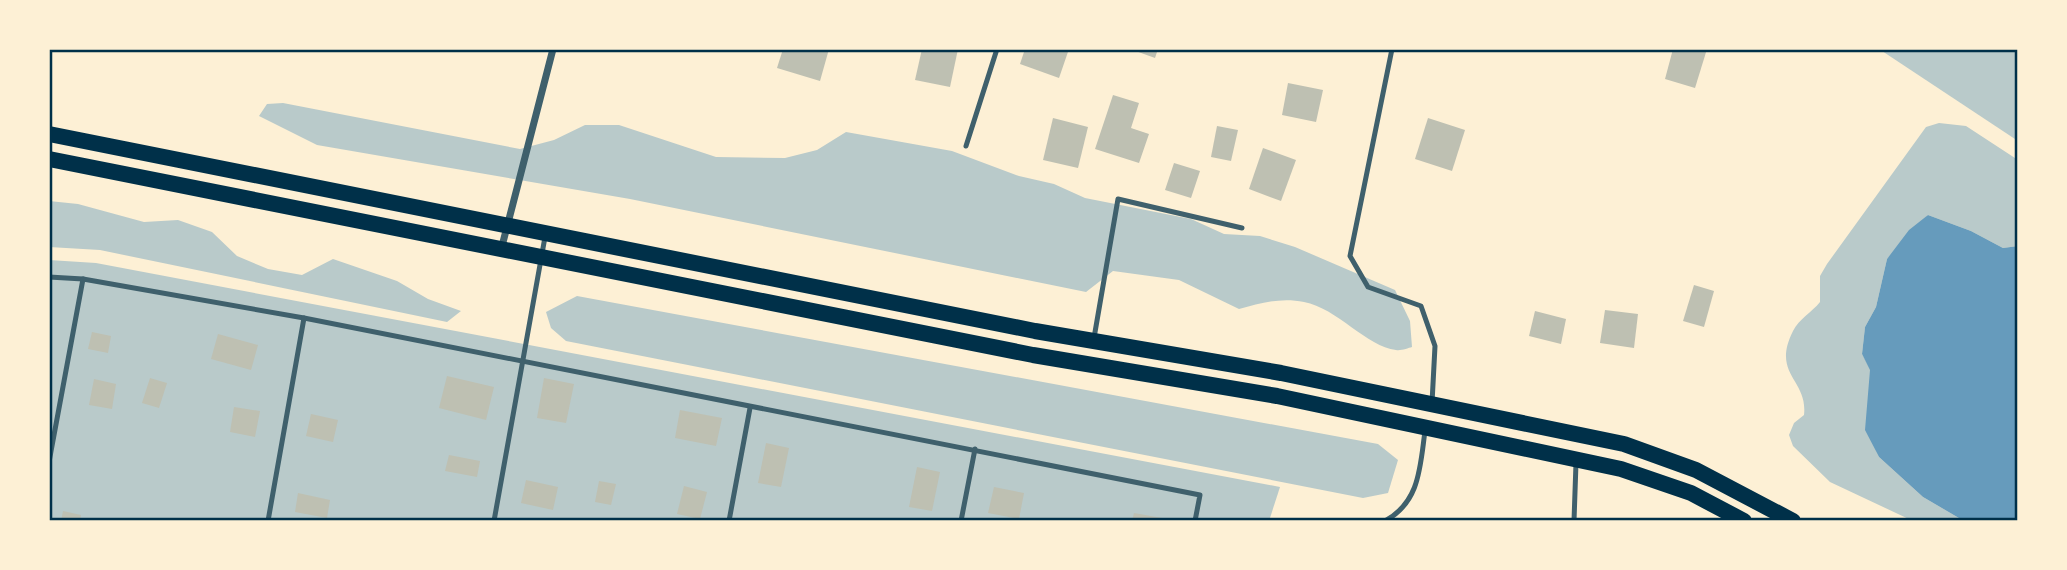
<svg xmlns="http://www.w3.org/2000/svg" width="2067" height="570" viewBox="0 0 2067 570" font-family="'Work Sans',sans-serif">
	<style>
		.green { fill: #b9caca }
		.water { fill: #669bbc }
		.building { fill: #bec0b2 }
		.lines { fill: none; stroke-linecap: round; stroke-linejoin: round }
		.service { stroke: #3f606c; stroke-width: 5 }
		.minor { stroke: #3f606c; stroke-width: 7 }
		.primary { stroke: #003049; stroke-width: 16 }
		.neatline { fill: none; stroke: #003049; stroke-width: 2.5 }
	</style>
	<rect width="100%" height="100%" fill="#fdf0d5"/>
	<!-- green -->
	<g class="green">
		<path d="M1879,49H2018V141Z"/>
		<path d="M283,103L520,149L554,140L585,125H619L716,157L785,158L817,150L846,132L952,151L1019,176L1054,184L1085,198L1191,219L1224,234L1260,236L1295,247L1395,290L1410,321L1412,347C1408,348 1401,351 1396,350C1367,347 1337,308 1304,302C1281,297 1261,303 1239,309L1179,280L1113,271L1086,292L630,199L317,145L259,116L267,104Z"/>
		<path d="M1939,123L1966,126L2018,160V246L2003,248L1971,231L1928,215L1887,259L1876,307L1865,327L1862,354L1871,370L1866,430L1879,457L1923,497L1964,521H1913L1830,482L1793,446L1789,435L1794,423L1804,415C1808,379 1771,375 1793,331C1799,319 1812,312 1820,302V276L1827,264L1926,127Z"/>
		<path d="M49,201L78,204L144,222L178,220L212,232L237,256L268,269L302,275L333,259L397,281L428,299L461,311L447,322L100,250L49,247Z"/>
		<path d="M49,260L96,263L1280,487L1269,521H49Z"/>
		<path d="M577,296L1378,444L1398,460L1388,493L1363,498L566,341L551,328L546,312Z"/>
	</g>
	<!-- water -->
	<path class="water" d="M1928,215L1971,231L2003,248L2018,246V521H1964L1923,497L1879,457L1865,430L1870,370L1862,354L1865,327L1876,307L1887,259L1909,230Z"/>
	<!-- building -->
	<g class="building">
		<path d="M783,49H829L820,81L777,68Z"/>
		<path d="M922,49H958L950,87L915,80Z"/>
		<path d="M1025,49H1069L1059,78L1020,64Z"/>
		<path d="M1130,49H1158L1155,58Z"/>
		<path d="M1673,49H1707L1695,88L1665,79Z"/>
		<path d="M1288,83L1323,90L1316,122L1282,115Z"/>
		<path d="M1113,95L1139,103L1131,128L1149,134L1139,163L1095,149Z"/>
		<path d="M1053,118L1088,127L1078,168L1043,160Z"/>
		<path d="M1428,118L1465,130L1452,171L1415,159Z"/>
		<path d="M1217,126L1238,130L1231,161L1211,157Z"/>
		<path d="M1263,148L1296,160L1281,201L1249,189Z"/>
		<path d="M1174,163L1200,171L1191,198L1165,190Z"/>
		<path d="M1694,285L1714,291L1704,327L1683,321Z"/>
		<path d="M1605,310L1638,314L1634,348L1600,343Z"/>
		<path d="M1535,311L1566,319L1561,344L1529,336Z"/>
		<path d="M92,332L111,336L108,353L88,349Z"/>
		<path d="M218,334L258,345L251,370L211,359Z"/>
		<path d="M447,376L494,387L486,420L439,408Z"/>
		<path d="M150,378L167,383L159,408L142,403Z"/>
		<path d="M544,378L574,384L566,423L537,418Z"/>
		<path d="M94,379L116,384L112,409L89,405Z"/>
		<path d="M234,407L260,411L255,437L230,432Z"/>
		<path d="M680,410L722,418L716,446L675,438Z"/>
		<path d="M311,414L338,420L333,442L306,436Z"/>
		<path d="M766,443L789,448L781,487L758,483Z"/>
		<path d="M449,455L480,461L477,477L445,471Z"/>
		<path d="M917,467L940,472L932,511L909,507Z"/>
		<path d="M526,480L558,487L553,510L521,503Z"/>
		<path d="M599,481L616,484L611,505L595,502Z"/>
		<path d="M684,486L707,492L700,519L677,514Z"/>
		<path d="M994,487L1024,493L1019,519L988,513Z"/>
		<path d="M298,493L330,500L327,518L295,512Z"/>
		<path d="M63,511L81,515L80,521H61Z"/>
		<path d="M1134,513L1162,518V521H1132Z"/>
	</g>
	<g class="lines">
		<!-- service -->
		<g class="service">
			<path d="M1392,49L1350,256L1368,287L1421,306L1435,346L1432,403"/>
			<path d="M966,146L997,49"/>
			<path d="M49,277L83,279L304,318L1200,495L1195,521"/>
			<path d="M1094,338L1118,199L1242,228"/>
			<path d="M49,462L83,279"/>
			<path d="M268,521L304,318"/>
			<path d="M494,521L545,237"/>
			<path d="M729,521L750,408"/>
			<path d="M961,521L975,449"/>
			<path d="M1385,521C1420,502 1420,467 1425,431"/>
			<path d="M1574,521L1576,463"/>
		</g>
		<!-- minor -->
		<path class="minor" d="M501,250L553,49"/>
		<!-- primary -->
		<g class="primary">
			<path d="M49,134L1035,331L1281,373L1624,444L1696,470L1793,521"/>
			<path d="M49,159L1033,355L1277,396L1621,469L1691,493L1744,521"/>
		</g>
	</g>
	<!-- border -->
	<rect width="2067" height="570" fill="none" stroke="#fdf0d5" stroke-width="102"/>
	<rect x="51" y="51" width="1965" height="468" class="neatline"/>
</svg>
